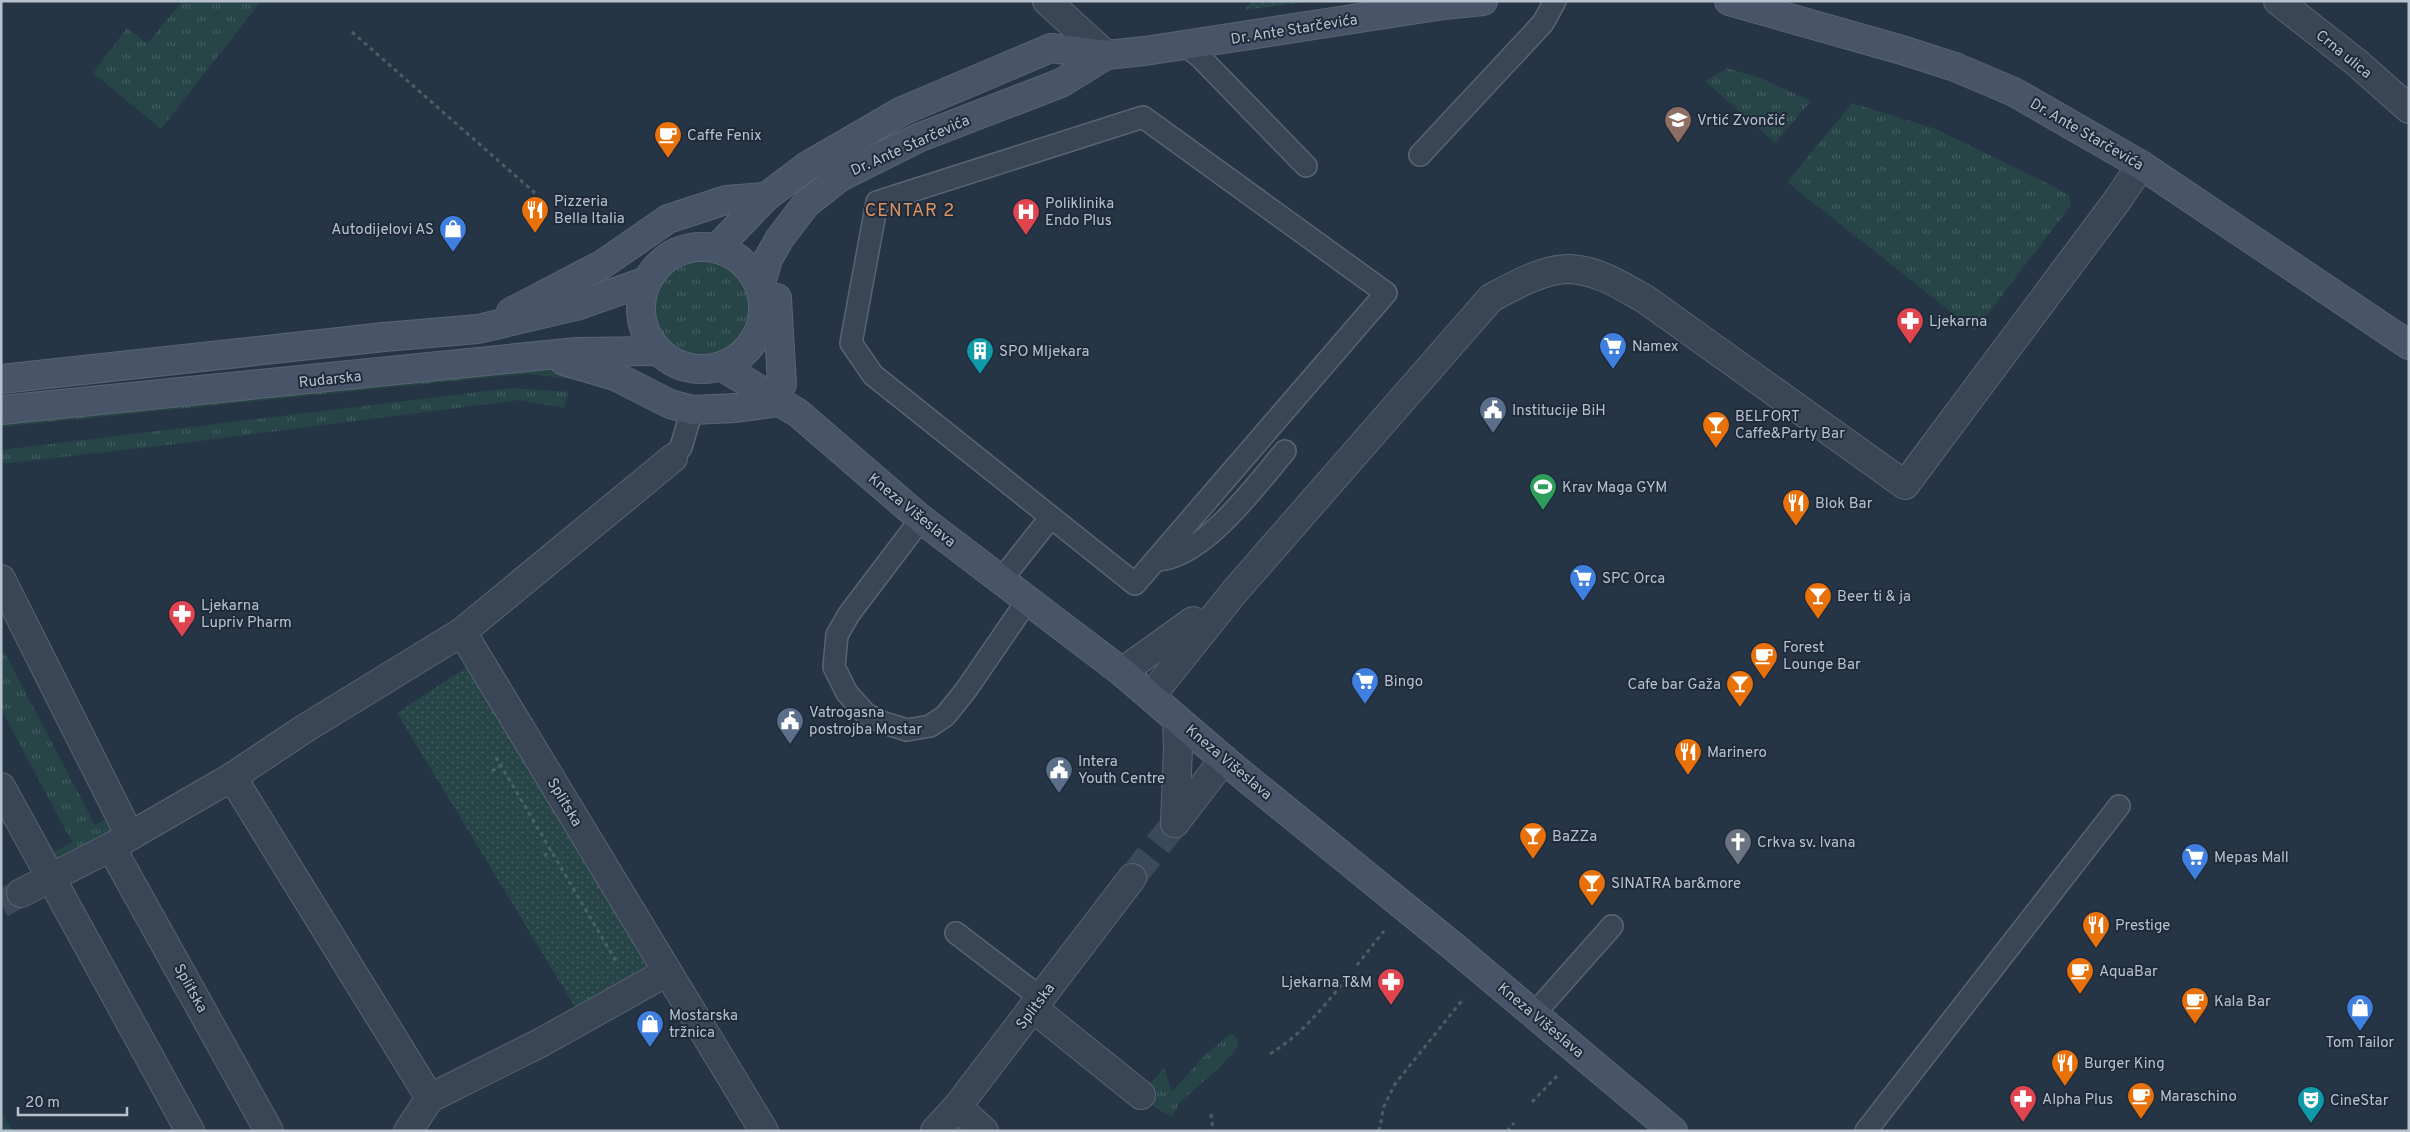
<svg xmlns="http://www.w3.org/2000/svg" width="2410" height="1132" viewBox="0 0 2410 1132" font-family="Overpass,sans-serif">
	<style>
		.grass { fill: url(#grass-tufts) }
		.park { fill: url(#park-dots) }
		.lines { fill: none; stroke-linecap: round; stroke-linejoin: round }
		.street-tunnel { stroke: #3b4a5a; stroke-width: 28; stroke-dasharray: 28 14; stroke-linecap: butt }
		.lane-casing { stroke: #596472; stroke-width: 24 }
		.street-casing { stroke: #596472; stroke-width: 30 }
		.secondary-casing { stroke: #596472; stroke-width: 30 }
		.path { stroke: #466162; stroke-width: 3; stroke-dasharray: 4 4; stroke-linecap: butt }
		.lane { stroke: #3a4655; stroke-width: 21 }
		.street { stroke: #3a4655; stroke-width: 28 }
		.secondary { stroke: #485568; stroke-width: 28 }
		.labels { text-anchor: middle; stroke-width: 4; stroke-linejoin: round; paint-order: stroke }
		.street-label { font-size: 15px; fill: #b8c1ce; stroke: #1f2b3b }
		.poi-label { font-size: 15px; fill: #b8c1ce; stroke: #1f2b3b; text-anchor: start }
		.quarter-label { font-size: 18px; letter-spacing: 1px; fill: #df9362; stroke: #1f2b3b }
	</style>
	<defs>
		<pattern id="grass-tufts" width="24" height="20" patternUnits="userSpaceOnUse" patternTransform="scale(1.25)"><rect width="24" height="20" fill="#274447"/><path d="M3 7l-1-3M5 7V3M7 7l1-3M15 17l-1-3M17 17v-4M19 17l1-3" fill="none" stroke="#445d60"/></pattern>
		<pattern id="park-dots" width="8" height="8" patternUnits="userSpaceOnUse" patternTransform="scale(1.25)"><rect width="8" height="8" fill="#274447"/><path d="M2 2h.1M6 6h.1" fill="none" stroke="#445d60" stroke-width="1.8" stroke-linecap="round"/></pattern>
	</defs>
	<rect width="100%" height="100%" fill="#253546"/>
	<!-- grass -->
	<g class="grass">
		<path d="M182,1H261L161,129L93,73L127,28L147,44Z"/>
		<path d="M1727,68L1763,79L1811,101L1775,143L1705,81Z"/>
		<path d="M1852,103L1936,129L2053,186L2069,196L2071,205L1975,331L1787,182Z"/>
		<circle cx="702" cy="308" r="58"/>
		<path d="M543,361L571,368L570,379L528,374L504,376L1,427V416Z"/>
		<path d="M512,388L569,392L564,408L519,400L160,446L1,464V450Z"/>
		<path d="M1,646L95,825L115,814L124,831L54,860L50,854L72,842L1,709Z"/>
		<path d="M1231,1034L1239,1039L1237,1048L1221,1066L1179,1103L1172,1117L1159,1110L1141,1095L1164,1068L1172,1092L1207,1053Z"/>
		<path d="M1,1111L12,1131H1Z"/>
	</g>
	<!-- park -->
	<g class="park">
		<path d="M1252,1H1314L1245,10Z"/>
		<path d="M479,659L667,972L581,1017L397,713Z"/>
	</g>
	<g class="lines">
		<!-- street-tunnel -->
		<g class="street-tunnel">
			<path d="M1132,878L1175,823"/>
			<path d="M1,904L21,893"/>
		</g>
		<defs>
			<g id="lane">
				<path d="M1185,45L1200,57L1306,166"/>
				<path d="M1143,117L1386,293L1135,584L873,375L851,343L877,202Z"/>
				<path d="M1420,155L1543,23L1555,1"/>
				<path d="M673,458L681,447L692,410"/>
				<path d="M921,519L849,614L837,635L834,667L847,693L866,714L884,723L907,730L930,726L945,716L966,690L1027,601"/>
				<path d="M1156,560C1202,560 1257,484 1285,451"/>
				<path d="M1001,580L1051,517"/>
				<path d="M956,933L1041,998"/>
				<path d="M1534,1014L1612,926"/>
				<path d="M1866,1131L2119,806"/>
			</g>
			<g id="street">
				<path d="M1047,1L1106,55"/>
				<path d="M2278,1L2356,62L2409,109"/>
				<path d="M1,579L130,836"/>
				<path d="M462,632L764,1131"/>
				<path d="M1122,672L1193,621L1204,630"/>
				<path d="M1151,696L1235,591L1491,298C1513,286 1545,268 1570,269C1597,270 1622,286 1645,299L1905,485L2119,198L2141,165"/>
				<path d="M232,777L430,1098"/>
				<path d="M1,787L190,1131"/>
				<path d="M1175,823L1178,748L1177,719"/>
				<path d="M1175,823L1224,759"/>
				<path d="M111,847L269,1131"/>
				<path d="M21,893L111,847L232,777L304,729L462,632L673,458"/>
				<path d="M1033,1008L1141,1095"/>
				<path d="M957,1107L984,1131"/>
				<path d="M408,1131L430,1098L542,1042L667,972"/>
				<path d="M935,1131L957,1107L1132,878"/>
			</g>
			<g id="secondary">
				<path d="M1729,1L1902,50L1955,67L2014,92L2141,165L2409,345"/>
				<circle cx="702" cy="308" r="61"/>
				<path d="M717,248L766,197L807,166L902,111L1051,48L1106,55L1145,51L1444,5L1483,1"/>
				<path d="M760,287L768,259L780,238L806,204L840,177L918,138L1061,83L1106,55"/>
				<path d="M777,298L782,384"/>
				<path d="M511,312L603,264L668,219L726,200L766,197"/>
				<path d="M564,361L615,376L670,404L692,410L736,408L779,402"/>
				<path d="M721,366L798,413L921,519L1122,672L1228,763L1454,947L1673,1131"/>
				<path d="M1,379L384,337L478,329L576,306L647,281"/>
				<path d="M1,410L577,352L659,351"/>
			</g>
		</defs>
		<!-- lane casing -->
		<use href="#lane" class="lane-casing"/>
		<!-- street casing -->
		<use href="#street" class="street-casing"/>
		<!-- secondary casing -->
		<use href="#secondary" class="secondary-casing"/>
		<!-- path -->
		<g class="path">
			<path d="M352,32L535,193"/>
			<path d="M496,757L617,963"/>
			<path d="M492,771L501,765"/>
			<path d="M544,856L551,850"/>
			<path d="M1357,965L1384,931"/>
			<path d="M1270,1054C1302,1034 1322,1009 1346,979"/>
			<path d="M1532,1102L1557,1076"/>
			<path d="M1211,1114L1213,1131"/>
			<path d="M1379,1131L1384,1106L1395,1084L1464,998"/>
			<path d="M1507,1131L1514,1123"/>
		</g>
		<!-- lane -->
		<use href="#lane" class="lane"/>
		<!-- street -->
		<use href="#street" class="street"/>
		<!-- secondary -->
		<use href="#secondary" class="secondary"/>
	</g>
	<!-- icons -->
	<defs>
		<symbol id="school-pin" viewBox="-11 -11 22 30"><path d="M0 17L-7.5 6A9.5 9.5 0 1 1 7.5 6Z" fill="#8d6e63" stroke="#1f2b3b"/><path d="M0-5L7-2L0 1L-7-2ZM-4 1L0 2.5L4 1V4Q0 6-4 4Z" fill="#fff"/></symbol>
		<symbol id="cafe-pin" viewBox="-11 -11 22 30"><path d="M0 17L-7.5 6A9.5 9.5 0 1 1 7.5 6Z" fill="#e8710a" stroke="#1f2b3b"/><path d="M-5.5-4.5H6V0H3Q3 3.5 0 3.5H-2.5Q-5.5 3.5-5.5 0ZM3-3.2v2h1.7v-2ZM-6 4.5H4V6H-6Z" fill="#fff"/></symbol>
		<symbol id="restaurant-pin" viewBox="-11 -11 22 30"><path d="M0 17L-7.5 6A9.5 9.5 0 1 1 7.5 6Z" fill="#e8710a" stroke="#1f2b3b"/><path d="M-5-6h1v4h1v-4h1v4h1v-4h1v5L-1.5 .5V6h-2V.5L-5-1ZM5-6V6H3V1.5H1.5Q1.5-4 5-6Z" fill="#fff"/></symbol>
		<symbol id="hospital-pin" viewBox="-11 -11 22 30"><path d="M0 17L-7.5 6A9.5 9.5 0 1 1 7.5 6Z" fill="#e0444e" stroke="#1f2b3b"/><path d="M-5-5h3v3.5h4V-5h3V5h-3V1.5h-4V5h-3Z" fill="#fff"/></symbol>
		<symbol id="shop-pin" viewBox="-11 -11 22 30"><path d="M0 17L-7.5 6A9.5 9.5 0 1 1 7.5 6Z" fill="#3f7fe0" stroke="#1f2b3b"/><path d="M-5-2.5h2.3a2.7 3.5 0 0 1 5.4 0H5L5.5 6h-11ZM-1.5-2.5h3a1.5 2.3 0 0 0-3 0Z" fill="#fff"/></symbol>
		<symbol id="pharmacy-pin" viewBox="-11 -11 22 30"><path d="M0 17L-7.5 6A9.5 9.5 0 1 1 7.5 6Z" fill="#e0444e" stroke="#1f2b3b"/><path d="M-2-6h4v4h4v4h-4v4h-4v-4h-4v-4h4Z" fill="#fff"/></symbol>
		<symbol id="supermarket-pin" viewBox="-11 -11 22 30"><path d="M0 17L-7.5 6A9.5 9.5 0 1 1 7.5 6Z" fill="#3f7fe0" stroke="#1f2b3b"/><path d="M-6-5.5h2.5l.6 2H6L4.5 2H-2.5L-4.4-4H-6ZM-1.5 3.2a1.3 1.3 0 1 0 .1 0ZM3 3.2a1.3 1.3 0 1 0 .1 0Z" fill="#fff"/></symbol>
		<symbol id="building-pin" viewBox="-11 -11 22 30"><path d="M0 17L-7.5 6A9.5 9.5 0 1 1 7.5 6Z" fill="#0f9aa8" stroke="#1f2b3b"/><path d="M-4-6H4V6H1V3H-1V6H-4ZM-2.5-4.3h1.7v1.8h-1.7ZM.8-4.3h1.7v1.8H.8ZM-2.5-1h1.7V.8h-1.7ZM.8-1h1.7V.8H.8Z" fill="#fff"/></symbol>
		<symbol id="civic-pin" viewBox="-11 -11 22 30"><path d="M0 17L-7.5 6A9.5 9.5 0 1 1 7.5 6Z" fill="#5c6f8a" stroke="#1f2b3b"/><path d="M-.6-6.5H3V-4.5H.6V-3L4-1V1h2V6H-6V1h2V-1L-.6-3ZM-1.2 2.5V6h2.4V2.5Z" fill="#fff"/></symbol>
		<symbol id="bar-pin" viewBox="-11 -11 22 30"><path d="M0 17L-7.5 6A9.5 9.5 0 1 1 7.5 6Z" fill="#e8710a" stroke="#1f2b3b"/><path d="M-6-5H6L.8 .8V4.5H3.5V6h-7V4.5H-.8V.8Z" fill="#fff"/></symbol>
		<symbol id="stadium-pin" viewBox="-11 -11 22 30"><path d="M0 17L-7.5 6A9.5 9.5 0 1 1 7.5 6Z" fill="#2e9e5b" stroke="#1f2b3b"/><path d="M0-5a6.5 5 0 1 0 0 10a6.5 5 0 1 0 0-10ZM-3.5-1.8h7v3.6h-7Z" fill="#fff"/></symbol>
		<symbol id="church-pin" viewBox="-11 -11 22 30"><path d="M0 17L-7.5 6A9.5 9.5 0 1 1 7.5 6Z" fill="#6b7280" stroke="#1f2b3b"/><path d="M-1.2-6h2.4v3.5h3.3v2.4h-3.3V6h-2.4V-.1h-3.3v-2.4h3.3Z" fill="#fff"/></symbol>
		<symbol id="theatre-pin" viewBox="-11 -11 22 30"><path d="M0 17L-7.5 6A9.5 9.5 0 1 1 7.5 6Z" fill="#0f9aa8" stroke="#1f2b3b"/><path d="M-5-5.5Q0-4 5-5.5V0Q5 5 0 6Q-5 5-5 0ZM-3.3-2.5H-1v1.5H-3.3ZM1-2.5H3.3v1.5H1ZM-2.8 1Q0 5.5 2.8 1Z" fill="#fff"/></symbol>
	</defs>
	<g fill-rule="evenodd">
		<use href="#school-pin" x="1662" y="104" width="32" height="43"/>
		<use href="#cafe-pin" x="652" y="119" width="32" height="43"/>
		<use href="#restaurant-pin" x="519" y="194" width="32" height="43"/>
		<use href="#hospital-pin" x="1010" y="196" width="32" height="43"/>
		<use href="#shop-pin" x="437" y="213" width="32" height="43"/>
		<use href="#pharmacy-pin" x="1894" y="305" width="32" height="43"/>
		<use href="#supermarket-pin" x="1597" y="330" width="32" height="43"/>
		<use href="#building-pin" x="964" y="335" width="32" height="43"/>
		<use href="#civic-pin" x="1477" y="394" width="32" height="43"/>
		<use href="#bar-pin" x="1700" y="409" width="32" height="43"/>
		<use href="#stadium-pin" x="1527" y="471" width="32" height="43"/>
		<use href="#restaurant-pin" x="1780" y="487" width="32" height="43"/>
		<use href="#supermarket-pin" x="1567" y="562" width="32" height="43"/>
		<use href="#bar-pin" x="1802" y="580" width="32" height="43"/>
		<use href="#pharmacy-pin" x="166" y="598" width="32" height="43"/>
		<use href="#cafe-pin" x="1748" y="640" width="32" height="43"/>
		<use href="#supermarket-pin" x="1349" y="665" width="32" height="43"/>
		<use href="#bar-pin" x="1724" y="668" width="32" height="43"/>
		<use href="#civic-pin" x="774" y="705" width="32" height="43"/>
		<use href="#restaurant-pin" x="1672" y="736" width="32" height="43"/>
		<use href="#civic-pin" x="1043" y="754" width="32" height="43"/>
		<use href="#bar-pin" x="1517" y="820" width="32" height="43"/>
		<use href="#church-pin" x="1722" y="826" width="32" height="43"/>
		<use href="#supermarket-pin" x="2179" y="841" width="32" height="43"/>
		<use href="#bar-pin" x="1576" y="867" width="32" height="43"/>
		<use href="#restaurant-pin" x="2080" y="909" width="32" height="43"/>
		<use href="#cafe-pin" x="2064" y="955" width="32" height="43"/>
		<use href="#pharmacy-pin" x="1375" y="966" width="32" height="43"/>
		<use href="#cafe-pin" x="2179" y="985" width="32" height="43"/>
		<use href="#shop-pin" x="2344" y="992" width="32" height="43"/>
		<use href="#shop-pin" x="634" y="1008" width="32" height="43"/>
		<use href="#restaurant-pin" x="2049" y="1047" width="32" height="43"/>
		<use href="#cafe-pin" x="2125" y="1080" width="32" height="43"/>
		<use href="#pharmacy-pin" x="2007" y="1083" width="32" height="43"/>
		<use href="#theatre-pin" x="2295" y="1084" width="32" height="43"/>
	</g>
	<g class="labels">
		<!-- street labels -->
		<g class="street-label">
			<text transform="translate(1294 29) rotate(-9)" y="5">Dr. Ante Starčevića</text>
			<text transform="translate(2344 54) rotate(39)" y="5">Crna ulica</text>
			<text transform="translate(2087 134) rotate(30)" y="5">Dr. Ante Starčevića</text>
			<text transform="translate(910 145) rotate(-24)" y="5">Dr. Ante Starčevića</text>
			<text transform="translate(330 379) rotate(-6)" y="5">Rudarska</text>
			<text transform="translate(912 510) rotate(39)" y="5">Kneza Višeslava</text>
			<text transform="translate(1229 762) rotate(40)" y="5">Kneza Višeslava</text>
			<text transform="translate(565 802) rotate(59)" y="5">Splitska</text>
			<text transform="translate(191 988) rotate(61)" y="5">Splitska</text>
			<text transform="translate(1035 1006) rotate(-53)" y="5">Splitska</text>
			<text transform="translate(1541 1020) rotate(40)" y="5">Kneza Višeslava</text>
		</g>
		<!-- poi labels -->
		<g class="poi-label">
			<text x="1697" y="125">Vrtić Zvončić</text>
			<text x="687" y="140">Caffe Fenix</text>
			<text x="554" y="206">Pizzeria<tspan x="554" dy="17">Bella Italia</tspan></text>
			<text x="1045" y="208">Poliklinika<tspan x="1045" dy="17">Endo Plus</tspan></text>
			<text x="434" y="234" text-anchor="end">Autodijelovi AS</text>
			<text x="1929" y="326">Ljekarna</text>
			<text x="1632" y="351">Namex</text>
			<text x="999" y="356">SPO Mljekara</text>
			<text x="1512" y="415">Institucije BiH</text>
			<text x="1735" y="421">BELFORT<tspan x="1735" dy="17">Caffe&amp;Party Bar</tspan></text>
			<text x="1562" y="492">Krav Maga GYM</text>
			<text x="1815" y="508">Blok Bar</text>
			<text x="1602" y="583">SPC Orca</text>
			<text x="1837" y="601">Beer ti &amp; ja</text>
			<text x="201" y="610">Ljekarna<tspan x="201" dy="17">Lupriv Pharm</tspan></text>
			<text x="1783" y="652">Forest<tspan x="1783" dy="17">Lounge Bar</tspan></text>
			<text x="1384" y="686">Bingo</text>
			<text x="1721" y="689" text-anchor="end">Cafe bar Gaža</text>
			<text x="809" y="717">Vatrogasna<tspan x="809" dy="17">postrojba Mostar</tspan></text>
			<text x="1707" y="757">Marinero</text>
			<text x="1078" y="766">Intera<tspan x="1078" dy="17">Youth Centre</tspan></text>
			<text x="1552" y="841">BaZZa</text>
			<text x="1757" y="847">Crkva sv. Ivana</text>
			<text x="2214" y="862">Mepas Mall</text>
			<text x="1611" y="888">SINATRA bar&amp;more</text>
			<text x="2115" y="930">Prestige</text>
			<text x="2099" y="976">AquaBar</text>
			<text x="1372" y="987" text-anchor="end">Ljekarna T&amp;M</text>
			<text x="2214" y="1006">Kala Bar</text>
			<text x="669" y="1020">Mostarska<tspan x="669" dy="17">tržnica</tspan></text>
			<text x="2360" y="1047" text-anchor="middle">Tom Tailor</text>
			<text x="2084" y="1068">Burger King</text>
			<text x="2160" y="1101">Maraschino</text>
			<text x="2042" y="1104">Alpha Plus</text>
			<text x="2330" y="1105">CineStar</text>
		</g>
		<!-- quarter labels -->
		<g class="quarter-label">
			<text x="910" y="216">CENTAR 2</text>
		</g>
	</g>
	<!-- border -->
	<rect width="2410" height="1132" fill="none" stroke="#b8c1ce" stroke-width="5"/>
	<!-- scale -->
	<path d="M18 1107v8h109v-8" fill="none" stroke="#b8c1ce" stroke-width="2.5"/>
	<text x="25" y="1107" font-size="15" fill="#b8c1ce" stroke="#1f2b3b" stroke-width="4" paint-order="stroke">20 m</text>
</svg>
